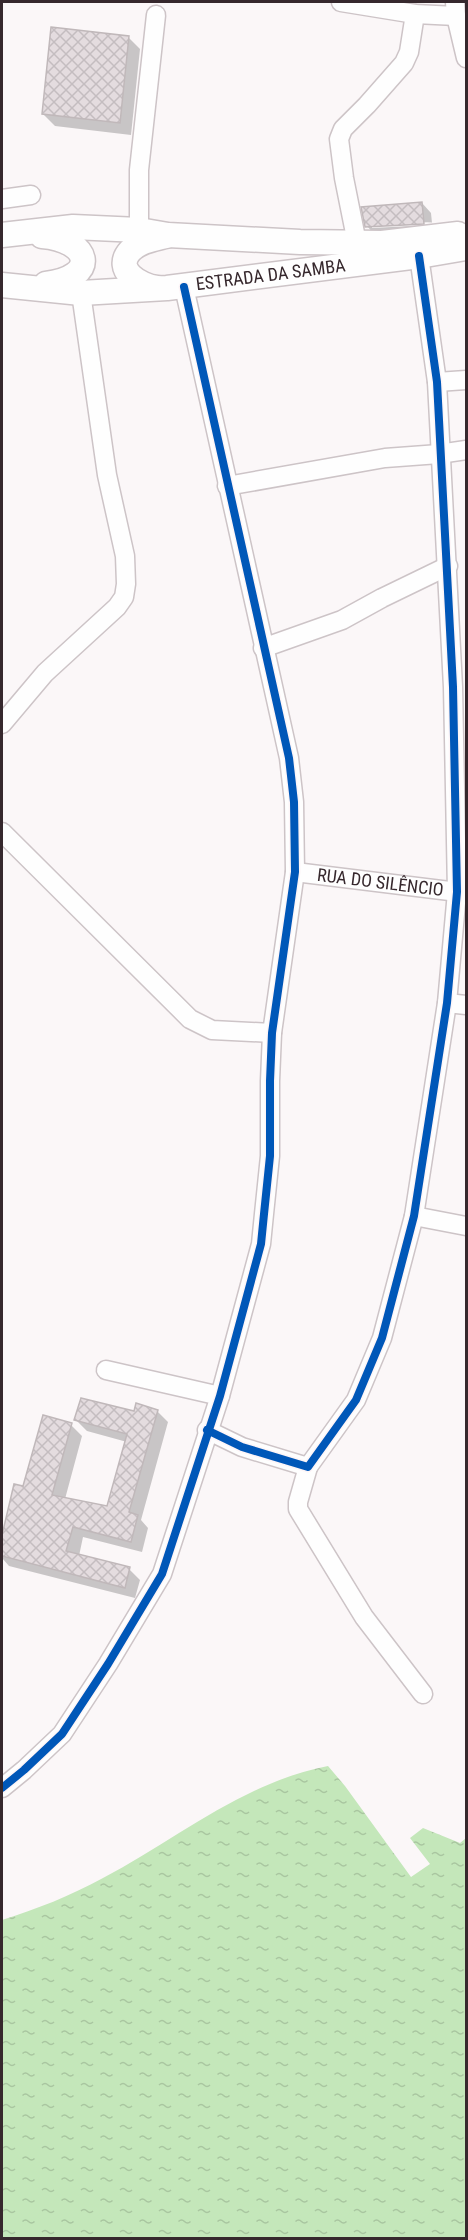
<svg xmlns="http://www.w3.org/2000/svg" width="468" height="2240" viewBox="0 0 468 2240" font-family="'Roboto Condensed',sans-serif">
	<style>
		.water { fill: url(#water-ripples) }
		.shadow { fill: #0003; fill-rule: evenodd }
		.building { fill: url(#building-cross-hatch); stroke: #c0b8ba; stroke-width: 1.5 }
		.lines { fill: none; stroke-linecap: round; stroke-linejoin: round }
		.minor-casing { stroke: #cdc4c7; stroke-width: 21 }
		.major-casing { stroke: #cdc4c7; stroke-width: 27 }
		.minor { stroke: #fefefe; stroke-width: 18 }
		.major { stroke: #fefefe; stroke-width: 24 }
		.cycleway-casing { stroke: #fdf5f7; stroke-width: 11 }
		.cycleway { stroke: #0057b8; stroke-width: 8 }
		.labels { text-anchor: middle; stroke-width: 4.5; stroke-linejoin: round; paint-order: stroke }
		.street-label { font-size: 18px; fill: #36282d; stroke: #fdf5f7 }
	</style>
	<defs>
		<pattern id="water-ripples" width="26" height="14" patternUnits="userSpaceOnUse" patternTransform="scale(1.5)"><rect width="26" height="14" fill="#c4e7ba"/><path d="M2 4q2-2 4 0t4 0M15 11q2-2 4 0t4 0" fill="none" stroke="#a9c6a0"/></pattern>
		<pattern id="building-cross-hatch" width="8" height="8" patternUnits="userSpaceOnUse" patternTransform="scale(1.5)"><rect width="8" height="8" fill="#e4dcdf"/><path d="M0 0l8 8M0 8l8-8" fill="none" stroke="#c4bdc0"/></pattern>
	</defs>
	<rect width="100%" height="100%" fill="#fbf7f8"/>
	<!-- water -->
	<path class="water" d="M328,1766L345,1786L411,1877L430,1864L410,1838L423,1828L460,1843L466,1838V2238H2V1920C37,1909 70,1896 103,1878C177,1839 244,1782 328,1766Z"/>
	<!-- shadow -->
	<g class="shadow">
		<path d="M128,37L140,49L131,135L55,126L43,114Z"/>
		<path d="M422,203L431,213L433,233L376,236L367,226ZM432,222V225L372,228V225Z"/>
		<path d="M157,1411L168,1422L141,1520L148,1528L142,1552L83,1537L79,1556L129,1569L140,1580L135,1598L9,1566L2,1558V1541L15,1486L24,1488L71,1425L82,1436L65,1499L108,1508L127,1442L87,1431L76,1420Z"/>
	</g>
	<!-- building -->
	<g class="building">
		<path d="M51,27L129,36L120,123L42,114Z"/>
		<path d="M422,202L424,224L365,227L361,207Z"/>
		<path d="M81,1398L134,1411L136,1403L158,1410L129,1512L138,1515L131,1542L73,1527L66,1551L130,1567L125,1588L2,1556V1535L14,1484L23,1486L43,1415L72,1423L52,1495L107,1506L127,1434L74,1420Z"/>
	</g>
	<g class="lines">
		<defs>
			<g id="minor">
				<path d="M341,2L415,14L456,16"/>
				<path d="M455,2L456,16L466,58"/>
				<path d="M2,199L31,195"/>
				<path d="M139,230V170L156,15"/>
				<path d="M357,243L344,178L339,139L343,129L367,105L404,63L409,52L415,14"/>
				<path d="M437,382L466,380"/>
				<path d="M227,486L385,458L439,454L466,450"/>
				<path d="M263,648L342,620L382,598L448,566"/>
				<path d="M2,724L45,673L117,607L124,597L126,584L125,556L107,475L81,293"/>
				<path d="M2,832L190,1019L212,1030L272,1033"/>
				<path id="s1" d="M295,872L466,893"/>
				<path d="M447,1003L466,1005"/>
				<path d="M414,1216L466,1226"/>
				<path d="M106,1370L220,1396"/>
				<path d="M207,1430L242,1447L308,1467L356,1400L382,1338L414,1216L447,1003L457,892L453,687L437,382L419,256"/>
				<path d="M308,1467L298,1502V1509L364,1617L423,1694"/>
				<path d="M2,1788L24,1770L62,1734L108,1664L162,1574L220,1396L261,1244L264,1214L270,1156V1081L272,1033L295,872L294,802L289,758L184,287"/>
			</g>
			<g id="major">
				<path d="M2,235L73,227L139,230L168,235L300,242L382,243L458,234"/>
				<path d="M42,236C91,240 100,277 46,284"/>
				<path id="s2" d="M2,285L81,293L167,288L419,256L466,248"/>
				<path d="M157,288C140,286 113,270 130,251C139,241 154,239 166,236"/>
			</g>
		</defs>
		<!-- minor casing -->
		<use href="#minor" class="minor-casing"/>
		<!-- major casing -->
		<use href="#major" class="major-casing"/>
		<!-- minor -->
		<use href="#minor" class="minor"/>
		<!-- major -->
		<use href="#major" class="major"/>
		<defs>
			<g id="cycleway">
				<path d="M207,1430L242,1447L308,1467L356,1400L382,1338L414,1216L447,1003L457,892L453,687L437,382L419,256"/>
				<path d="M2,1788L24,1770L62,1734L108,1664L162,1574L220,1396L261,1244L264,1214L270,1156V1081L272,1033L295,872L294,802L289,758L184,287"/>
			</g>
		</defs>
		<!-- cycleway casing -->
		<use href="#cycleway" class="cycleway-casing"/>
		<!-- cycleway -->
		<use href="#cycleway" class="cycleway"/>
	</g>
	<g class="labels">
		<!-- street labels -->
		<g class="street-label">
			<text dy="6" stroke="none"><textPath href="#s2" startOffset="270">ESTRADA DA SAMBA</textPath></text>
			<text dy="6" stroke="none"><textPath href="#s1" startOffset="86">RUA DO SILÊNCIO</textPath></text>
		</g>
	</g>
	<!-- border -->
	<rect width="468" height="2240" fill="none" stroke="#36282d" stroke-width="6"/>
</svg>
